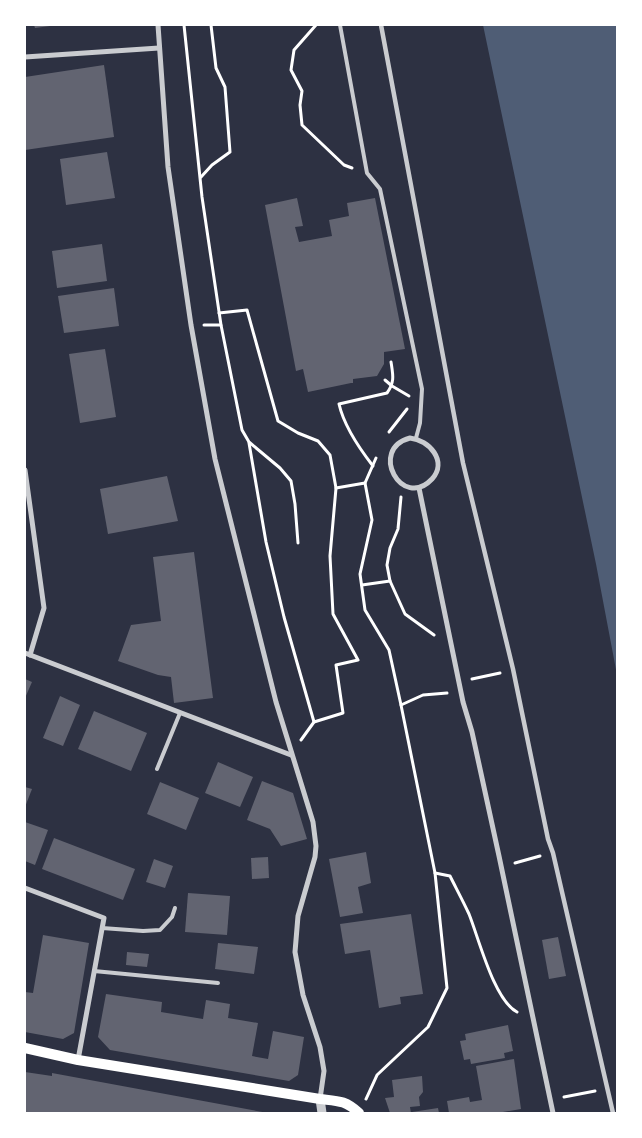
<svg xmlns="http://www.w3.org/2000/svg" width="642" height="1138" viewBox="0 0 642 1138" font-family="Arial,sans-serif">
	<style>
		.water { fill: #4f5d75 }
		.building { fill: #626471 }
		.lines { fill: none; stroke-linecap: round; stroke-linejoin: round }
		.path { stroke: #fff; stroke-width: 3 }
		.service { stroke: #caccd0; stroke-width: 4 }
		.pedestrian { stroke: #caccd0; stroke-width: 4.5 }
		.minor { stroke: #caccd0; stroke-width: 5 }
		.tertiary { stroke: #caccd0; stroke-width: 9 }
		.secondary { stroke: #fff; stroke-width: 10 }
	</style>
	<rect width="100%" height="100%" fill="#2d3142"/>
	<!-- water -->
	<path class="water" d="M483,25H617V675L596,564Z"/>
	<!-- building -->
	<g class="building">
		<path d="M34,25H50V26L35,28Z"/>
		<path d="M104,65L114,137L25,150V77Z"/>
		<path d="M107,152L115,198L66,205L60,159Z"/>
		<path d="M297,198L303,226L295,227L299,242L332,236L329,220L349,216L347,203L375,198L405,349L384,352V364L377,376L353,379V383H351L308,392L303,369L296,371L265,205Z"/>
		<path d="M102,244L107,281L57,288L52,251Z"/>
		<path d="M114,288L119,326L64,333L58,296Z"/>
		<path d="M105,349L116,417L80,423L69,354Z"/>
		<path d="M167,476L178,521L108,534L100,489Z"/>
		<path d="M194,552L213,698L174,703L171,677L158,675L118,661L131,625L161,621L153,557Z"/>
		<path d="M25,679L32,682L25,698Z"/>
		<path d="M60,696L80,705L63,746L43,738Z"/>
		<path d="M94,711L147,733L131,771L78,749Z"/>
		<path d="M218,762L253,777L240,807L205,793Z"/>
		<path d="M262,781L293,793L307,839L281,846L270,829L247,820Z"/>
		<path d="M160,782L199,798L186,830L147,814Z"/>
		<path d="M25,787L32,789L25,807Z"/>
		<path d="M25,822L48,830L35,865L25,861Z"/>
		<path d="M54,838L135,869L123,900L42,869Z"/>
		<path d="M366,852L371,883L358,887L363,913L340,917L329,859Z"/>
		<path d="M268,857L269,878L252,879L251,858Z"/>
		<path d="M154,859L173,866L165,888L146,882Z"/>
		<path d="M188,893L230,896L227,935L185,932Z"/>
		<path d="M411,914L423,994L400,997L401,1004L379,1008L370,950L345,954L340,924Z"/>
		<path d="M43,935L89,943L74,1033L63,1039L25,1032V992L33,993Z"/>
		<path d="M558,937L566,976L549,979L542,940Z"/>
		<path d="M218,943L258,947L254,974L215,969Z"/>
		<path d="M127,952L149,954L147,967L126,965Z"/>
		<path d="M106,994L162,1002L161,1012L203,1019L206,1000L230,1004L228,1018L258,1023L252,1056L268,1059L273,1031L304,1037L298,1075L289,1081L110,1050L98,1037Z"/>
		<path d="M508,1025L513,1051L504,1053L505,1058L471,1064L470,1059L464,1060L460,1041L466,1040L465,1034Z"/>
		<path d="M514,1059L521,1109L497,1113H449L447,1101L469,1097L470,1102L482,1100L476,1066Z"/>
		<path d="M25,1072L52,1076V1073L268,1113H25Z"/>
		<path d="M422,1076L423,1092L419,1097L420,1106L410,1107L411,1113H390L385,1098L394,1097L392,1080Z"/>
		<path d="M438,1108L439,1113H412V1112Z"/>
	</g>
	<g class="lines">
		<!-- path -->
		<g class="path">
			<path d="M184,25L202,197L221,325L242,430L249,442L280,468L291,481L295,504L298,543"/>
			<path d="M316,25L294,50L291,70L302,91L300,105L302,125L344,165L352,168"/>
			<path d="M201,177L212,165L230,152L225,87L216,68L211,25"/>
			<path d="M219,313L247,310L278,421L298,433L318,441L330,455L336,488L330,556L333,614L358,660L336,665L343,713L314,722L301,740"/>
			<path d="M204,325H221"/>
			<path d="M385,380L392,386L409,396"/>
			<path d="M389,432L407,409"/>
			<path d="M249,443L266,542L284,617L314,722"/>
			<path d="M373,466C359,448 344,426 339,404L387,393C395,382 393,375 391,362"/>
			<path d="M336,488L365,483"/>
			<path d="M401,497L398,529L390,548L387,565L390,581L405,614L434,635"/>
			<path d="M362,585L390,581"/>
			<path d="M472,679L500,673"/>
			<path d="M401,705L423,695L447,693"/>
			<path d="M515,863L540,856"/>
			<path d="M435,873L450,876C456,888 463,901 469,914C479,939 494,1000 517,1012"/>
			<path d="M564,1097L595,1091"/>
			<path d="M366,1099L377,1075L428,1027L447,988L435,873L401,705L389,650L365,610L360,574L372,520L365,483L376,458"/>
		</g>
		<!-- service -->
		<g class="service">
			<path d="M340,25L367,173L380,189L422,389L420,423L416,438"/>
			<path d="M157,769L180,713"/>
			<path d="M102,928L143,931L160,930L172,917L175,908"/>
			<path d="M94,971L218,983"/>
		</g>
		<!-- pedestrian -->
		<path class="pedestrian" d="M381,25L463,463L513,669L548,839L553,853L613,1113"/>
		<!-- minor -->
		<g class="minor">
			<path d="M158,25L168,167L191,325L215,459L276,702L313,822L316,846L315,857L298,916L295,952L303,995L320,1047L324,1071L320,1099"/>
			<path d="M25,57L159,48"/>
			<path d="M410,438C429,440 448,461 432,479C402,511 368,449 410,438Z"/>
			<path d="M25,470L44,608L30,655"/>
			<path d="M419,488L463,702L472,732L499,856L553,1113"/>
			<path d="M25,653L291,755"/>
			<path d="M25,888L104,918L78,1060"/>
		</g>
		<!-- tertiary -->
		<path class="tertiary" d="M320,1099L322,1113"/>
		<!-- secondary -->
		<path class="secondary" d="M25,1048L78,1060L320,1099C338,1101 345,1100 359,1113"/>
	</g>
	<!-- border -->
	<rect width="642" height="1138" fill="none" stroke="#ffffff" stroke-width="52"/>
</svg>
